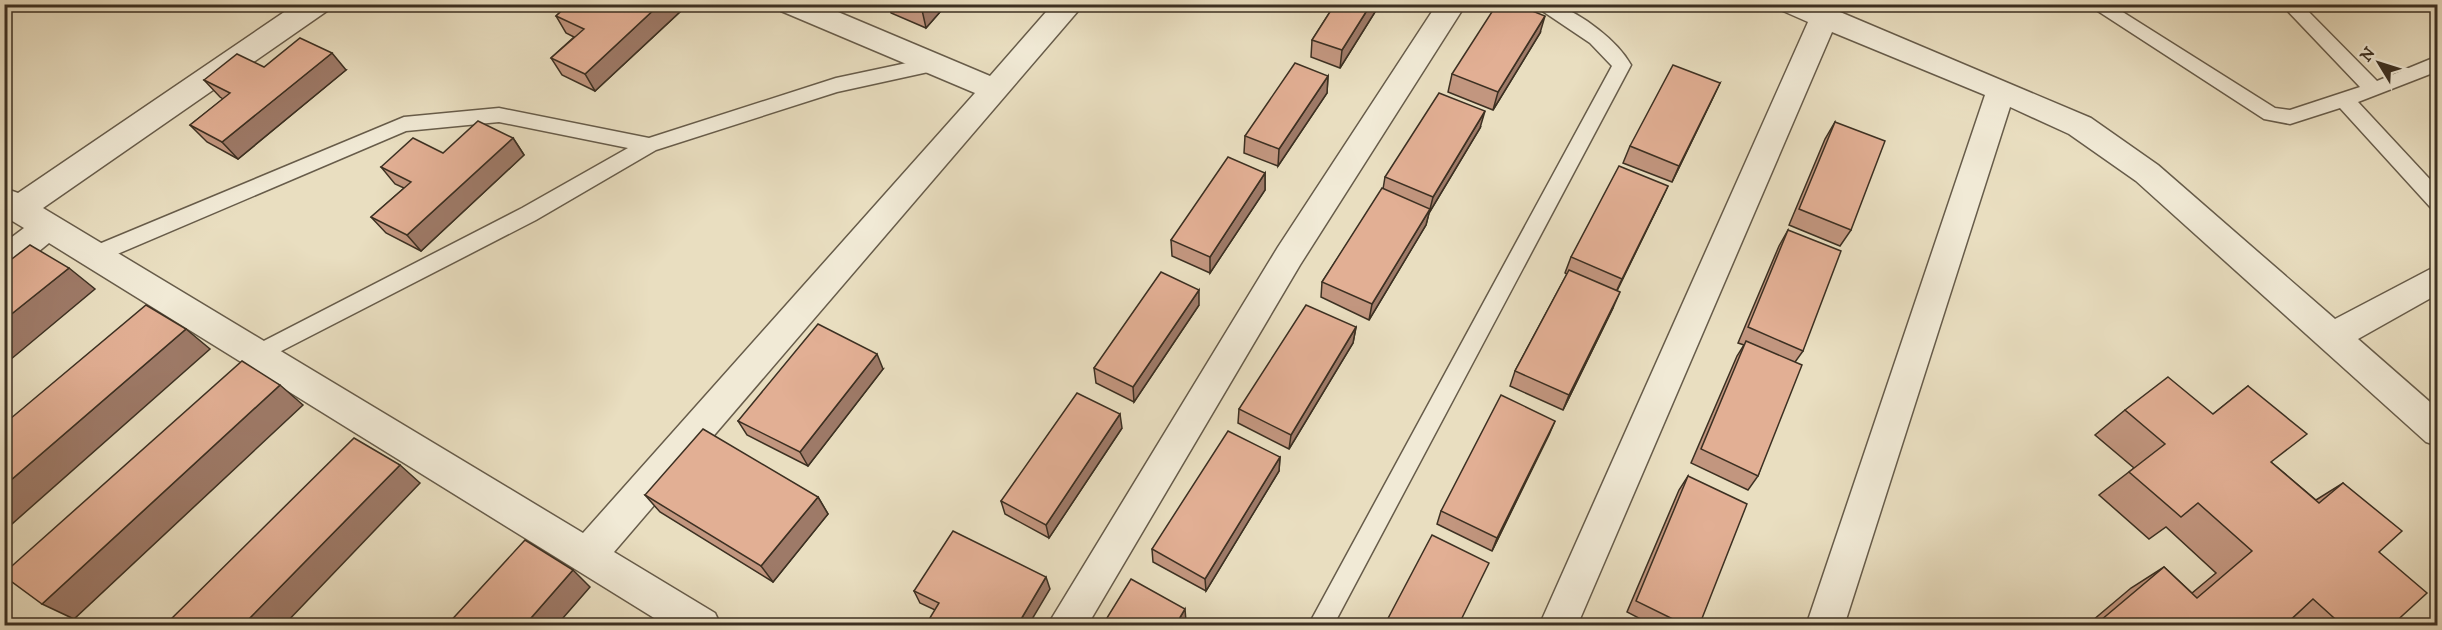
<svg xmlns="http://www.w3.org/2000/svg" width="2442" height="630" viewBox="0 0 2442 630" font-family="'IM FELL DW Pica',serif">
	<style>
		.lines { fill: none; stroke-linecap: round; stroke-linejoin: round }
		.lane-casing { stroke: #675c4a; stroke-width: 3 }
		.street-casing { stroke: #675c4a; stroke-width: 3 }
		.lane { fill: #f1ead6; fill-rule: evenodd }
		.street { fill: #f1ead6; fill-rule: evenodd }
		.wall { fill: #c2967f; stroke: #3c3022; stroke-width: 1.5 }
		.shaded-wall { fill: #9e7a68; stroke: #3c3022; stroke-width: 1.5 }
		.building { fill: #e2af94; stroke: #3c3022; stroke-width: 1.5 }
	</style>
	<rect width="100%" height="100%" fill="#e9dec0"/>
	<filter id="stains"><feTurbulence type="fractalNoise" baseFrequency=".00333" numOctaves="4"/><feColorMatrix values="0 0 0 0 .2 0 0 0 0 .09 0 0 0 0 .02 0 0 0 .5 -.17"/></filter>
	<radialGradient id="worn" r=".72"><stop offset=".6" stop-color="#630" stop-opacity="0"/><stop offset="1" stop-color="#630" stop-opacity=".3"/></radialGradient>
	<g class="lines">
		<defs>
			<g id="lane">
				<path d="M1532,4C1540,4 1550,3 1556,5C1582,14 1618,41 1631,65L1333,626H1308L1612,66L1590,43Z"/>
				<path d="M2087,4H2110L2275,108L2290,110L2360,87L2281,4H2301L2377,81L2438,56V71L2358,102L2438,188V210L2431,208L2340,108L2290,124L2264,119Z"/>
				<path d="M935,57L942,59L944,64L942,69L837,92L656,150L536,220L256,364L248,361L245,355L248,349L522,208L628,148L499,122L406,131L101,261L94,263L87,261L84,255L87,249L404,117L499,108L649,138L836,78Z"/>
			</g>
			<g id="street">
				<path d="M296,4H331L327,11L43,208L583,533L975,93L781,11L777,4H819L990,76L1053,4H1084L614,552L715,613L721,626H667L49,243L15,271L4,275V243L24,228L4,216V188L18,193Z"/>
				<path d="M1437,4H1466L1300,265L1087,626H1047L1278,247Z"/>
				<path d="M1779,4H1844L1840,12L2091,118L2158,165L2335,319L2438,265V294L2358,339L2438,409V446L2426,442L2136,181L2069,134L2010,107L1844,626H1806L1985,95L1832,32L1577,626H1539L1808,22L1783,11Z"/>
			</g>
		</defs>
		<!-- lane casing -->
		<use href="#lane" class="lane-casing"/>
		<!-- street casing -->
		<use href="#street" class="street-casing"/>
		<!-- lane -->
		<use href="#lane" class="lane"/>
		<!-- street -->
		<use href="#street" class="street"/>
	</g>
	<!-- wall -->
	<g class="wall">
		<path d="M414,4H430L425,9Z"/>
		<path d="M569,4H680L683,9L595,91L562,75L551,58L574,37L566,33L556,16Z"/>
		<path d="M888,4H947L926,28L891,13Z"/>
		<path d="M1256,4H1269L1266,8Z"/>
		<path d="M1335,4H1380L1340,68L1311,57L1312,40Z"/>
		<path d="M1540,33L1493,110L1448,92L1452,74Z"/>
		<path d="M264,67L346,70L238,159L207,142L190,125L223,99L220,97L204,80Z"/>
		<path d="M1328,76L1327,93L1278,166L1244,153L1245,136Z"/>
		<path d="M1720,83L1672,182L1623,163L1630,146Z"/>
		<path d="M1835,122L1851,230L1840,246L1789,225L1825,139Z"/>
		<path d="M1480,128L1429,213L1426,225L1369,320L1321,297L1322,282L1383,189L1385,177Z"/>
		<path d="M513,138L524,155L421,251L386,233L371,217L404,188L395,184L381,167Z"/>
		<path d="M1265,173V190L1210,273L1172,256L1171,240Z"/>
		<path d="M1668,186L1617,291L1613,308L1563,410L1510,386L1515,371L1567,274L1565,273L1571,257Z"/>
		<path d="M1788,230L1803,351L1795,362L1758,476L1748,490L1691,463L1737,356L1744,345L1738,343L1779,246Z"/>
		<path d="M1199,305L1134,402L1096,383L1094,368Z"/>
		<path d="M1356,327L1353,343L1289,449L1238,423L1239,409Z"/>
		<path d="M883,369L808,466L747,435L738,421Z"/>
		<path d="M2248,386L2271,462L2316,500L2343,483L2379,552L2391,626H2086L2131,588L2164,567L2192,593L2216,573L2166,527L2149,539L2099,495L2134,468L2095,435L2125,410L2213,414Z"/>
		<path d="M1555,421L1492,551L1437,524L1441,511Z"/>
		<path d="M1122,428L1049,538L1005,514L1001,501Z"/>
		<path d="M1280,457L1279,471L1206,591L1153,562L1152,549Z"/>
		<path d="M1688,476L1699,626H1654L1627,612L1679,490Z"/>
		<path d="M645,495L818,497L828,514L773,582L660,512Z"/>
		<path d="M1050,589L935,610L920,603L914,591Z"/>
	</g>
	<!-- shaded-wall -->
	<g class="shaded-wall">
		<path d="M421,4H430L425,9Z"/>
		<path d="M660,4H680L683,9L595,91L585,74Z"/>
		<path d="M926,4H947L926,28L922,10Z"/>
		<path d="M1371,4H1380L1340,68L1342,50Z"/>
		<path d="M1545,16L1540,33L1493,110L1498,92Z"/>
		<path d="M332,53L346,70L238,159L222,142Z"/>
		<path d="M1328,76L1327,93L1278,166L1279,149Z"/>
		<path d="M1720,83L1712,100L1672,182L1679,166Z"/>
		<path d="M1485,111L1480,128L1429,213L1433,197Z"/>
		<path d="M513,138L524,155L421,251L407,235Z"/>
		<path d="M1265,173V190L1210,273V257Z"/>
		<path d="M1668,186L1660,203L1615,294L1622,279Z"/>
		<path d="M1430,209L1426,225L1369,320L1372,304Z"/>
		<path d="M69,268L95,289L4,365V320Z"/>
		<path d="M1199,290V305L1134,402L1133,387Z"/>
		<path d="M1620,292L1613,308L1563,410L1569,395Z"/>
		<path d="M1356,327L1353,343L1289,449L1291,435Z"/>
		<path d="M186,329L210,349L4,531V486Z"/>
		<path d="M877,354L883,369L808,466L800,452Z"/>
		<path d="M280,385L303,405L74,619L42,604Z"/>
		<path d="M1120,414L1122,428L1049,538L1046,525Z"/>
		<path d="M1555,421L1549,435L1492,551L1497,538Z"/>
		<path d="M1280,457L1279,471L1206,591L1205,579Z"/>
		<path d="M400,465L420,483L283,626H242Z"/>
		<path d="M818,497L828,514L773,582L761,566Z"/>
		<path d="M573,570L590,587L556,626H524Z"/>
		<path d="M1046,577L1050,589L1028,626H1017Z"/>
		<path d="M1185,609L1186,621L1183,626H1175Z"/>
	</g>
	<!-- building -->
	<g class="building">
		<path d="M569,4H660L585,74L551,58L584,29L556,16Z"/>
		<path d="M909,4H926L922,10Z"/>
		<path d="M1335,4H1371L1342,50L1312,40Z"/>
		<path d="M1497,4H1515L1545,16L1498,92L1452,74Z"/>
		<path d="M300,38L332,53L222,142L190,125L230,93L204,80L237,54L264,67Z"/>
		<path d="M1295,63L1328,76L1279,149L1245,136Z"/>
		<path d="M1673,65L1720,83L1679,166L1630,146Z"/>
		<path d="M1439,93L1485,111L1433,197L1385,177Z"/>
		<path d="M478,121L513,138L407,235L371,217L411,182L381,167L413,138L443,153Z"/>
		<path d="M1835,122L1885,141L1851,230L1799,209Z"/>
		<path d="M1228,157L1265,173L1210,257L1171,240Z"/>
		<path d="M1619,166L1668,186L1622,279L1571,257Z"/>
		<path d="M1382,188L1430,209L1372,304L1322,282Z"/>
		<path d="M1788,230L1841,251L1803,351L1748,327Z"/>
		<path d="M30,245L69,268L4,320V265Z"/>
		<path d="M1569,270L1620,292L1569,395L1515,371Z"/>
		<path d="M1161,272L1199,290L1133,387L1094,368Z"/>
		<path d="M146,305L186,329L4,486V424Z"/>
		<path d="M1306,305L1356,327L1291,435L1239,409Z"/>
		<path d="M818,324L877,354L800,452L738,421Z"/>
		<path d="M1746,341L1802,365L1758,476L1701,449Z"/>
		<path d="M242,361L280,385L42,604L4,576V573Z"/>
		<path d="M2168,377L2213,414L2248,386L2307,434L2271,462L2319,503L2343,483L2402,531L2379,552L2427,593L2391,626H2343L2313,599L2284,626H2094L2164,567L2197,598L2252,551L2198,503L2181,517L2129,472L2165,444L2125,410Z"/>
		<path d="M1077,393L1120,414L1046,525L1001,501Z"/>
		<path d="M1501,395L1555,421L1497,538L1441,511Z"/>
		<path d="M703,429L818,497L761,566L645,495Z"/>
		<path d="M1228,431L1280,457L1205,579L1152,549Z"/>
		<path d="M354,438L400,465L242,626H164Z"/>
		<path d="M1688,476L1747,504L1699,626H1687L1636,601Z"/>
		<path d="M953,531L1046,577L1017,626H925L939,603L914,591Z"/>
		<path d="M1432,535L1489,563L1458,626H1384Z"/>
		<path d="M525,540L573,570L524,626H446Z"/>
		<path d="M1131,579L1185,609L1175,626H1102Z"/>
	</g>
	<!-- margin -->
	<rect width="2442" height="630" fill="none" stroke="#e9dec0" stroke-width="24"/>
	<rect x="6" y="6" width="2430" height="618" fill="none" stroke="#3c3022" stroke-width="3"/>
	<rect x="12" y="12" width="2418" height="606" fill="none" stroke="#3c3022" stroke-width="1.5"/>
	<!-- north arrow -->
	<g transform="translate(2379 63) rotate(308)" stroke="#f1ead6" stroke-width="4.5" paint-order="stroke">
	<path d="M0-4.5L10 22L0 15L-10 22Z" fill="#3c3022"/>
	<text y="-9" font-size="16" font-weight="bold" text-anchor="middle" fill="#3c3022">N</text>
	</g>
	<rect width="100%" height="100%" filter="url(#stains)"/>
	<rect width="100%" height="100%" fill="url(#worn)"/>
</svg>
